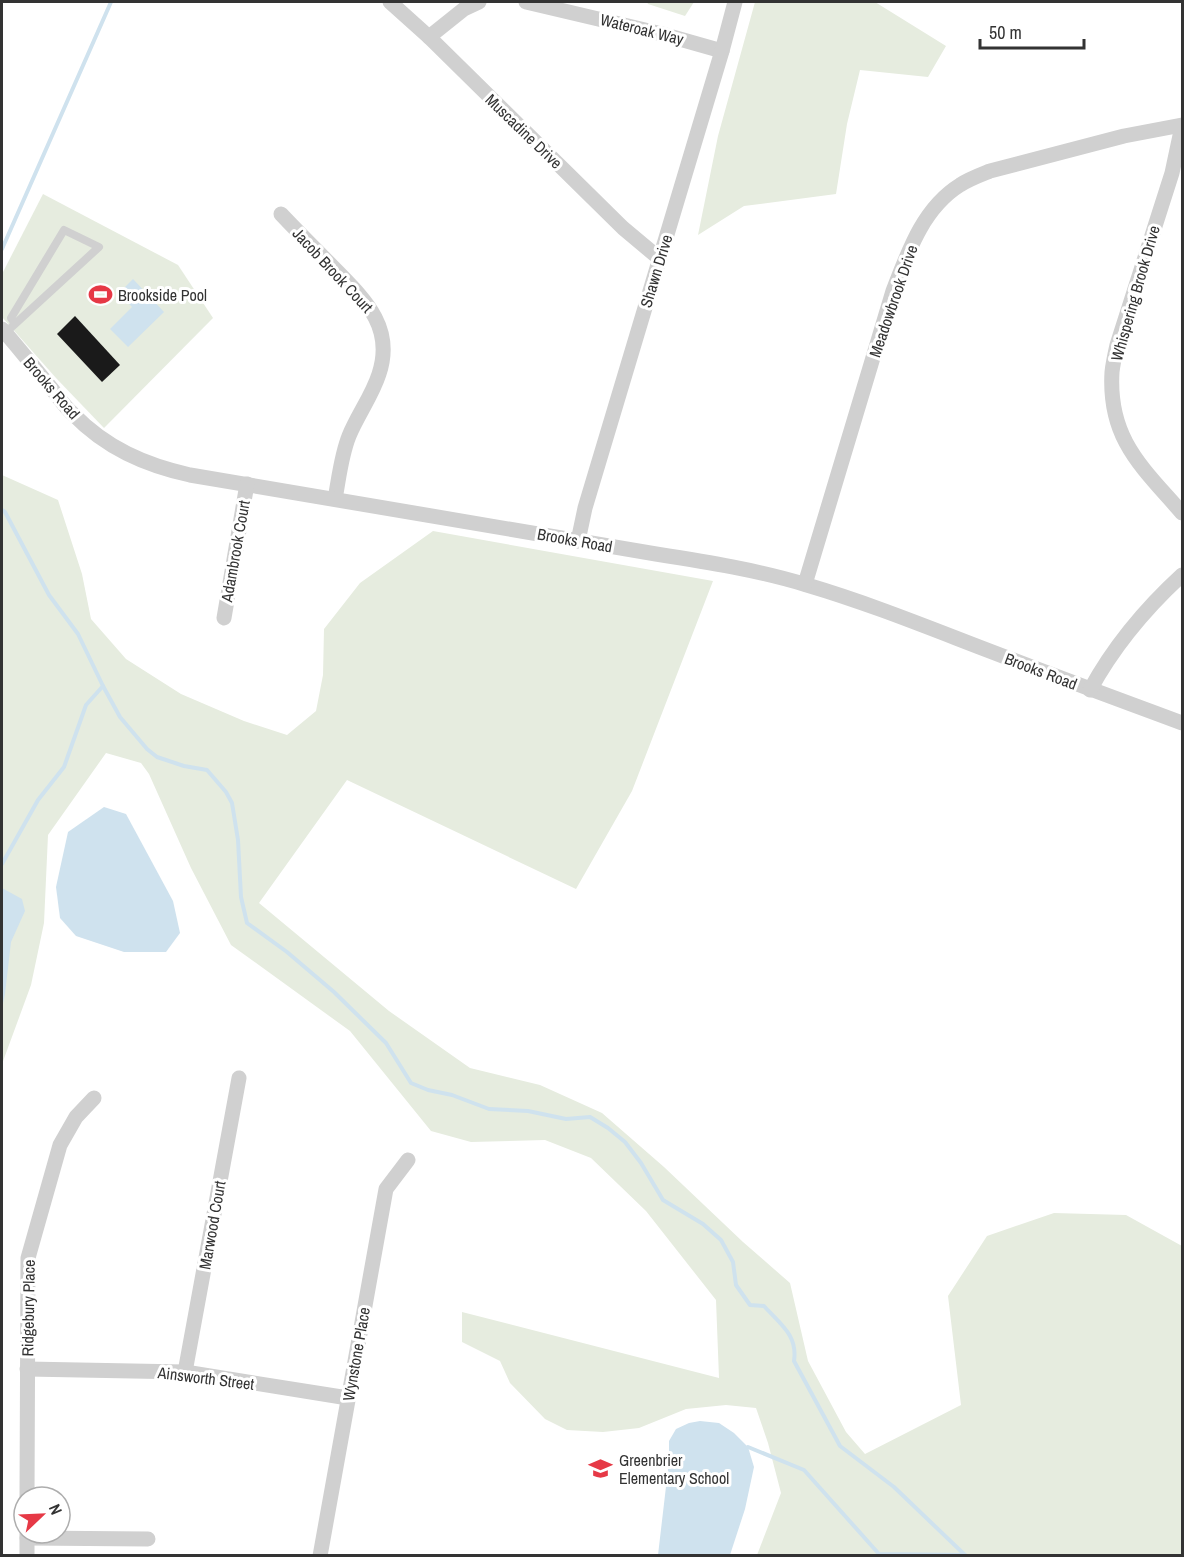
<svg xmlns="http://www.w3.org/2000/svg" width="1184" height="1557" viewBox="0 0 1184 1557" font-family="'Archivo Narrow',sans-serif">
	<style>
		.green { fill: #e6ecdf }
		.water { fill: #cfe2ee }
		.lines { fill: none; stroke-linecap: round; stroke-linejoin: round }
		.stream { stroke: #cfe2ee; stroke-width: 4 }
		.building { fill: #1a1a1a }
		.service { stroke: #d0d0d0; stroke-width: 8 }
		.minor { stroke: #d0d0d0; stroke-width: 15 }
		.labels { text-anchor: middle; stroke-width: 6; stroke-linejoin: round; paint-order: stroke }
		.street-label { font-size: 16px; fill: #333; stroke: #fff }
		.poi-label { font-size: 16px; fill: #333; stroke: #fff; text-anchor: start }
	</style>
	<rect width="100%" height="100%" fill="#fff"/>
	<!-- green -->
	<g class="green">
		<path d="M647,2H694L685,16L648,4Z"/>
		<path d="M755,2H875L946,46L928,77L860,70L847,124L836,194L744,206L698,235L718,136Z"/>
		<path d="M43,194L178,265L213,318L104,428L56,378L2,317V274Z"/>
		<path d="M2,475L58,500L82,574L91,619L126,659L181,694L244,721L287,735L316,711L323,675L324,629L360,583L433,531L713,581L632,791L576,889L347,780L259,903L389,1011L470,1068L540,1085L602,1113L664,1167L743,1242L790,1283L808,1361L846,1432L865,1454L961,1405L948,1296L987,1236L1054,1213L1126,1215L1182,1246V1555H757L781,1493L768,1443L756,1408L726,1405L686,1409L639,1428L603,1432L567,1430L545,1419L510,1383L500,1361L462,1342V1312L719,1378L716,1300L646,1211L591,1158L545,1140L471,1142L431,1131L350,1031L231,945L191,868L149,774L141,763L106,753L48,835L44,923L31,985L2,1064Z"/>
	</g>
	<!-- water -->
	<g class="water">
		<path d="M133,279L164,312L128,347L110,329L132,307L119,293Z"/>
		<path d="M104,807L126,814L173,901L180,933L166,952H124L76,936L60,918L56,887L68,832Z"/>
		<path d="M2,888L22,899L25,911L11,942L5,994L2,1008Z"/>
		<path d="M700,1421L719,1423L734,1433L748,1447L754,1467L745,1509L730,1555H658L669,1461V1441L676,1429L689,1423Z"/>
	</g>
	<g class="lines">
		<!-- stream -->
		<g class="stream">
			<path d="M2,249L111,2"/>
			<path d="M2,510L5,512L49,595L78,634L103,686L120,717L147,749L157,757L184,766L207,770L226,792L232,803L238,840L241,897L247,923L287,952L334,992L386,1043L411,1083L428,1090L452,1095L489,1109L528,1111L566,1119L590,1117L608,1128L625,1142L641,1163L663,1200L703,1224L721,1240L733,1262L736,1285L750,1305L764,1306C780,1324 798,1335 794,1361L840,1446L894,1487L966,1556"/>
			<path d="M2,864L38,800L64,767L86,705L103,686"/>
			<path d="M748,1447L804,1470L879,1554L965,1555"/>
		</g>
	</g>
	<!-- building -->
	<path class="building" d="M75,316L120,365L102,382L57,334Z"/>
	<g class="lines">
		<!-- service -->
		<path class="service" d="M5,333L15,324L99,247L64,230L11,318L15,324"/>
		<!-- minor -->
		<g class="minor">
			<path d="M390,2L429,37L623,228L660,259"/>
			<path d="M526,2L662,34L722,51"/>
			<path d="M429,37L464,9L479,2"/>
			<path d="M1182,126L1172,173L1117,345C1115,354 1113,363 1112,372C1108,439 1142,467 1182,513"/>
			<path d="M281,214C298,232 315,249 333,267C363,298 395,326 379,374C372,396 358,414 349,436C341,456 339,478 335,499"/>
			<path d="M2,329C19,348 35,369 52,389C59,398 65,407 73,414C106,448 145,465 190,475L656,554C707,562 758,570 807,585C868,603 927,627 987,650C1052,675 1117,699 1182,723"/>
			<path d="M578,541L585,508L722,51L735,2"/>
			<path d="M805,584L893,291C908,252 923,208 960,185C969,179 980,175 990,171L1124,136L1182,125"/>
			<path d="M224,618L247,484"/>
			<path d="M1090,690C1114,646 1146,608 1182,575"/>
			<path d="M27,1369L185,1372L348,1398"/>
			<path d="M185,1372L239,1078"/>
			<path d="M27,1497L28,1258L60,1145L76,1117L94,1098"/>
			<path d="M27,1538L148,1539"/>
			<path d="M27,1556V1533"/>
			<path d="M320,1556L386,1189L408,1160"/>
		</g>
	</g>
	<!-- icons -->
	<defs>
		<symbol id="stadium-bare" viewBox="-9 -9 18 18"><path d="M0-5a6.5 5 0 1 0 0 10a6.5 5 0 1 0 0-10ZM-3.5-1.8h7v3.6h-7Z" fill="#e63946" stroke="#fff" stroke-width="2.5" paint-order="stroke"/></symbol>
		<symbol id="school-bare" viewBox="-9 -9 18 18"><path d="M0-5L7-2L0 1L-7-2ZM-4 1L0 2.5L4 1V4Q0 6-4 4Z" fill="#e63946" stroke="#fff" stroke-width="2.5" paint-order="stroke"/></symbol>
	</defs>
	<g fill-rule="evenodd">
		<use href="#stadium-bare" x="84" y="278" width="33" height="33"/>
		<use href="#school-bare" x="584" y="1452" width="33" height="33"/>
	</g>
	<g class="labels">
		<!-- street labels -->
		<g class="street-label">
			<text transform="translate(642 29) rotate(14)" y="6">Wateroak Way</text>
			<text transform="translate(524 131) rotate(44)" y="6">Muscadine Drive</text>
			<text transform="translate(333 270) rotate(47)" y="6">Jacob Brook Court</text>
			<text transform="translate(656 271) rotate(-73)" y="6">Shawn Drive</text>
			<text transform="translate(1135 293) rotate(-74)" y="6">Whispering Brook Drive</text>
			<text transform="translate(893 301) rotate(-71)" y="6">Meadowbrook Drive</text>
			<text transform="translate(52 388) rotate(49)" y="6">Brooks Road</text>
			<text transform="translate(575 540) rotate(10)" y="6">Brooks Road</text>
			<text transform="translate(235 551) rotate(-80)" y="6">Adambrook Court</text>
			<text transform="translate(1041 671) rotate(21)" y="6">Brooks Road</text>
			<text transform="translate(212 1225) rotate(-80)" y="6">Marwood Court</text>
			<text transform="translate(28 1308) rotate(-89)" y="6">Ridgebury Place</text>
			<text transform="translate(356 1354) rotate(-80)" y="6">Wynstone Place</text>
			<text transform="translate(206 1378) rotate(7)" y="6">Ainsworth Street</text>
		</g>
		<!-- poi labels -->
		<g class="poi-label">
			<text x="118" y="301">Brookside Pool</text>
			<text x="619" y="1466">Greenbrier<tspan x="619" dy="18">Elementary School</tspan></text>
		</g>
	</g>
	<!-- border -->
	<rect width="1184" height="1557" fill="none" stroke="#333333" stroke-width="6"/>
	<!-- north arrow -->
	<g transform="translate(42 1515) rotate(67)"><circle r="28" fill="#ffffff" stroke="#adadad" stroke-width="1.5"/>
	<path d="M0-4.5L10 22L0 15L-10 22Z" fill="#e63946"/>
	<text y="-9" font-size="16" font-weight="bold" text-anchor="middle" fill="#333333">N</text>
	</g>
	<!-- scale -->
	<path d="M980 39v9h104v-9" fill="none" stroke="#333333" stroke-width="3"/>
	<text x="989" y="39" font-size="18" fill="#333333" stroke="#ffffff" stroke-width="4.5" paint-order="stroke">50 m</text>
</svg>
